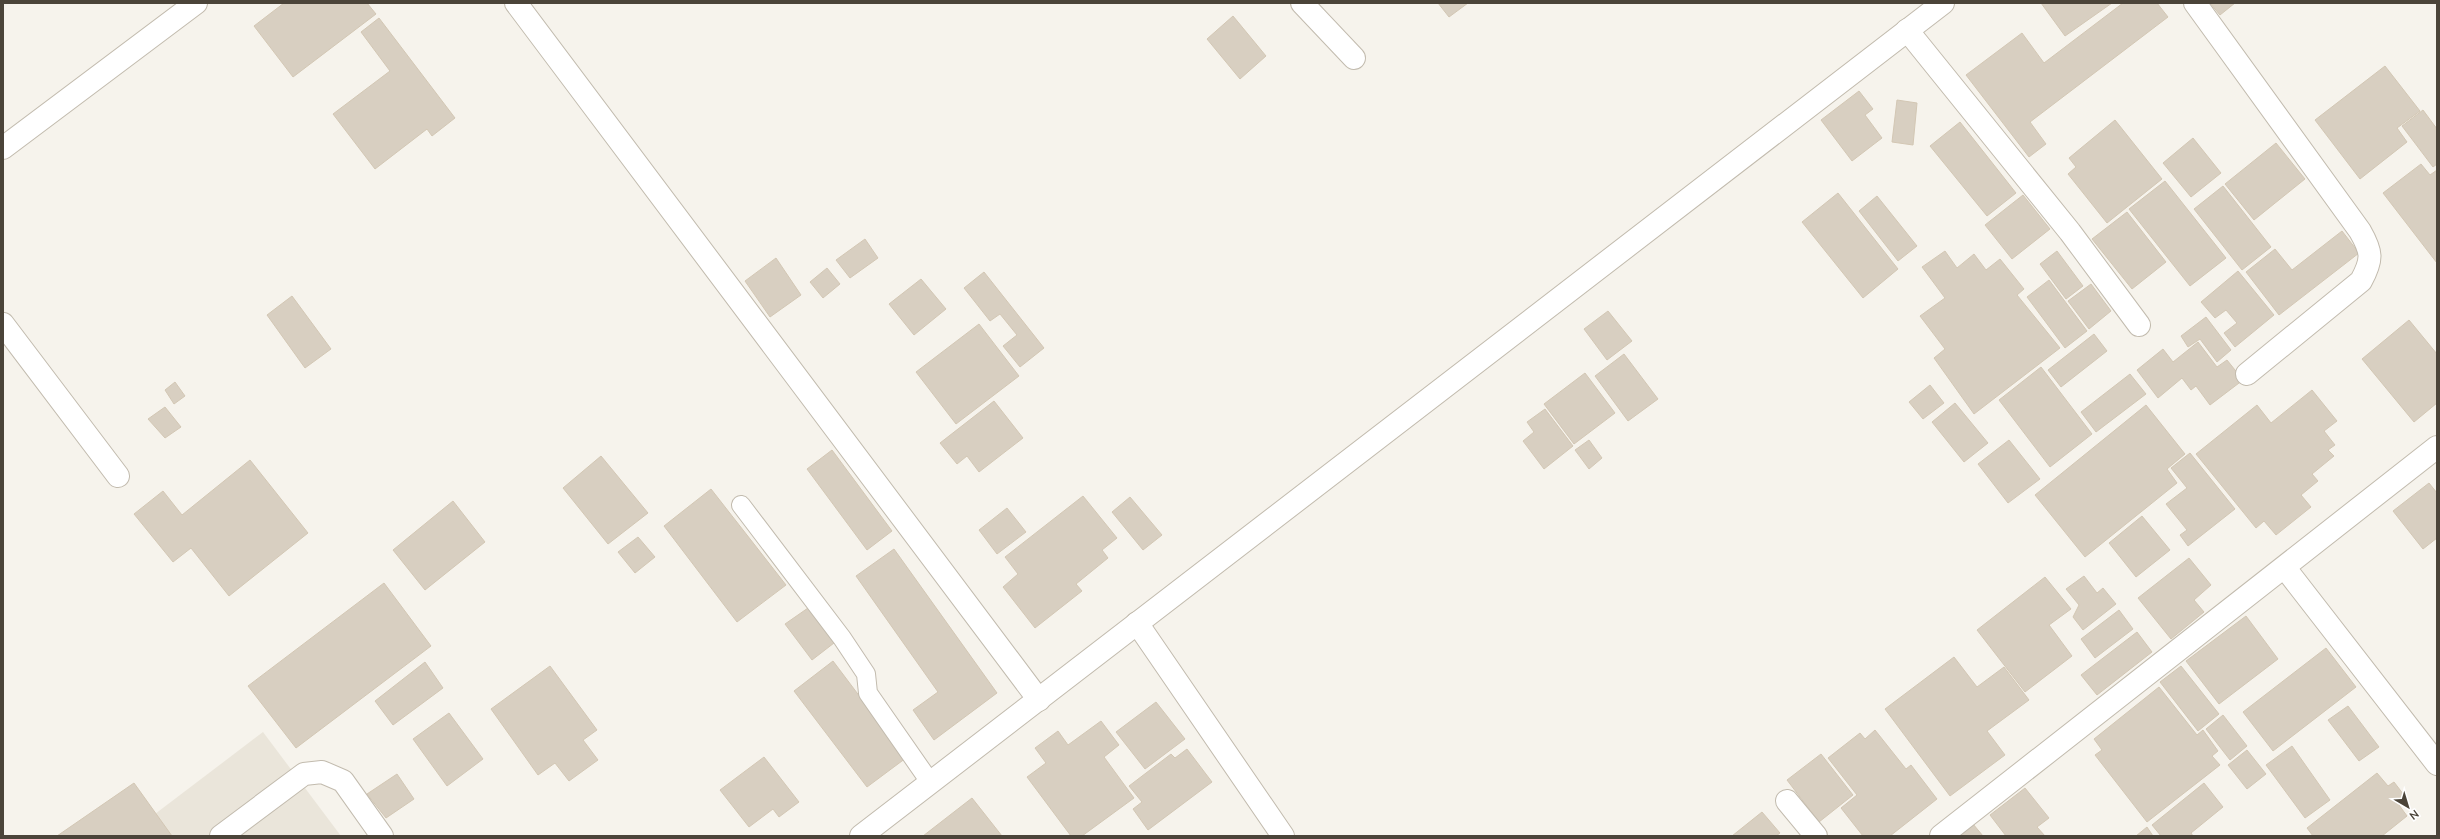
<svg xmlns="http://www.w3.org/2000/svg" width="2440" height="839" viewBox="0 0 2440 839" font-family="'Nunito Sans',sans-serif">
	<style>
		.residential { fill: #eae5da }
		.building { fill: #d8cfc1; stroke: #d3c7b4 }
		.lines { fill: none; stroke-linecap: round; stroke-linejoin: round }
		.lane-casing { stroke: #c2bbae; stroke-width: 20 }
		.street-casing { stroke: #c2bbae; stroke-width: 24 }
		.lane { stroke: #fff; stroke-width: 18 }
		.street { stroke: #fff; stroke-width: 22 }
	</style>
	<rect width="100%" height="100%" fill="#f6f3ec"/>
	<!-- residential -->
	<path class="residential" d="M263,732L341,836H126Z"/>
	<!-- building -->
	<g class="building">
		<path d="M284,3H367L376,14L293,77L254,26Z"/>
		<path d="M1438,3H1468L1449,17Z"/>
		<path d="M2041,3H2112L2065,36Z"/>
		<path d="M2123,3H2157L2168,17L2030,122L2046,144L2029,157L1966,75L2022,33L2044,63Z"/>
		<path d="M2210,3H2235L2220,15Z"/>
		<path d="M1233,16L1266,56L1240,79L1207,39Z"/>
		<path d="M379,18L455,118L432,136L427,129L375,169L333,114L390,71L361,32Z"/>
		<path d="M2385,66L2420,111L2397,128L2407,142L2360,179L2315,120Z"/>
		<path d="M1859,91L1873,109L1865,115L1882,138L1852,161L1821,120Z"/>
		<path d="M1897,100L1917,103L1913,145L1892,142Z"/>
		<path d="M2423,110L2437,129V164L2433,167L2402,126Z"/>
		<path d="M2115,120L2162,179L2107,223L2068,174L2076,167L2069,158Z"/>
		<path d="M1960,122L2016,193L1987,216L1930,146Z"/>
		<path d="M2193,138L2221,173L2191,197L2163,163Z"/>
		<path d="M2276,143L2305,179L2254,220L2225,184Z"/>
		<path d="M2421,164L2430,175L2437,170V263L2383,193Z"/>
		<path d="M2165,181L2226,258L2190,286L2129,209Z"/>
		<path d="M2223,186L2271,247L2242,270L2194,209Z"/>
		<path d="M1838,193L1898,269L1863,298L1802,222Z"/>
		<path d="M2023,195L2050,229L2012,259L1985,225Z"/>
		<path d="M1877,196L1917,246L1898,261L1859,211Z"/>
		<path d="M2127,212L2166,262L2132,289L2092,239Z"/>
		<path d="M2342,231L2359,253L2279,315L2246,272L2275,249L2292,270Z"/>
		<path d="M865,239L878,258L850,278L836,260Z"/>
		<path d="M1945,251L1957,268L1974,254L1986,270L2000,259L2024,289L2017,295L2060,348L1974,414L1934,358L1945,349L1920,316L1945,298L1922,267Z"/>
		<path d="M2057,251L2083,286L2066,299L2040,264Z"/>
		<path d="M776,258L801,295L770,317L745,281Z"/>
		<path d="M827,268L840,284L823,298L810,282Z"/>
		<path d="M2238,271L2274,315L2235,347L2224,333L2237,323L2226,310L2215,318L2201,302Z"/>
		<path d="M984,272L1044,348L1020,367L1003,346L1017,335L1000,314L990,321L964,288Z"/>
		<path d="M921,279L946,309L914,335L889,304Z"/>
		<path d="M2049,280L2087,331L2065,348L2027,297Z"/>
		<path d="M2091,284L2111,311L2089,329L2068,301Z"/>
		<path d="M292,296L331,349L305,368L267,315Z"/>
		<path d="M1608,311L1632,341L1607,360L1584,329Z"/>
		<path d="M2206,317L2231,350L2217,362L2200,339L2188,347L2181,336Z"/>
		<path d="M2409,320L2437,354V403L2414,422L2362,359Z"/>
		<path d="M979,324L1019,376L956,424L916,372Z"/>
		<path d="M2094,334L2107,351L2061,387L2048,370Z"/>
		<path d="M2198,342L2217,367L2227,360L2243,380L2210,405L2196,386L2191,390L2182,378L2158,398L2137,370L2163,349L2173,362Z"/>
		<path d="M1624,354L1658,399L1628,421L1595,376Z"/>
		<path d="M2041,367L2092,434L2050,467L1999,400Z"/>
		<path d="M1585,373L1615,413L1574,444L1544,404Z"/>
		<path d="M2130,374L2146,394L2096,432L2081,412Z"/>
		<path d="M175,382L185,396L174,404L165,390Z"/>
		<path d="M1930,385L1944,403L1923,419L1909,402Z"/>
		<path d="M2312,390L2337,421L2324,431L2335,445L2328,450L2334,456L2312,474L2318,481L2301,495L2311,507L2276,535L2264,521L2256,528L2196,454L2257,405L2271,423Z"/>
		<path d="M994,401L1023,438L979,472L967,456L957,464L940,443Z"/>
		<path d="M1955,403L1988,443L1964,462L1932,422Z"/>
		<path d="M2146,405L2185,454L2167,469L2177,483L2085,557L2035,495Z"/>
		<path d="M165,407L181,427L165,438L148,419Z"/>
		<path d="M1545,409L1573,446L1544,469L1523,441L1534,432L1527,422Z"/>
		<path d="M1589,440L1602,458L1589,469L1575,450Z"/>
		<path d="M2009,440L2040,479L2008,503L1978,464Z"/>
		<path d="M832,450L892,531L867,550L807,469Z"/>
		<path d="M2190,453L2235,509L2188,546L2180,535L2187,530L2166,504L2187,488L2171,468Z"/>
		<path d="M601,456L648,513L608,544L563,488Z"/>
		<path d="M250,460L308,533L229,596L191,548L173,562L134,514L163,491L182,515Z"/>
		<path d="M2429,483L2437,493V538L2423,549L2393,511Z"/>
		<path d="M711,489L786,585L737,622L664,526Z"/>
		<path d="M1083,496L1117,538L1102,550L1108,558L1076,584L1082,591L1035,628L1003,587L1018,574L1005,557Z"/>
		<path d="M1130,497L1162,535L1143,550L1112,512Z"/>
		<path d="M453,501L485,542L425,590L393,550Z"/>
		<path d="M1007,508L1026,532L997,554L979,530Z"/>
		<path d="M2142,516L2170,550L2136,577L2109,543Z"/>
		<path d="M638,537L655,557L635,573L618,552Z"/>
		<path d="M894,549L997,693L934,740L913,710L938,692L856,576Z"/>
		<path d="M2189,558L2211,585L2194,600L2204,612L2171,639L2138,598Z"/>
		<path d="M2084,576L2097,593L2103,588L2116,604L2083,630L2073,617L2079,605L2066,589Z"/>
		<path d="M2045,577L2071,609L2049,625L2072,656L2025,692L1977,630Z"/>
		<path d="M384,583L431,646L296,748L248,686Z"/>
		<path d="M808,608L834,643L812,660L785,624Z"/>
		<path d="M2119,610L2133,629L2095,658L2081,639Z"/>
		<path d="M2246,616L2278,659L2219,704L2186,661Z"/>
		<path d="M2137,632L2152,652L2097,695L2081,675Z"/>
		<path d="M2326,648L2356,687L2273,751L2243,712Z"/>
		<path d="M1954,657L1977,687L2004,667L2029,700L1987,731L2005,755L1950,796L1885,709Z"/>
		<path d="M833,661L906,758L867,787L794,691Z"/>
		<path d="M425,662L443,688L393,725L375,701Z"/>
		<path d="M550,666L597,730L583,740L598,760L569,781L555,763L538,775L491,709Z"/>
		<path d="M2181,666L2219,714L2198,731L2160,682Z"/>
		<path d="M2159,687L2197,735L2203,730L2218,751L2212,756L2220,765L2147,822L2095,755L2102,750L2094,739Z"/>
		<path d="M1156,702L1185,739L1145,769L1116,732Z"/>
		<path d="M2348,706L2379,747L2359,761L2328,720Z"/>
		<path d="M449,713L483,759L447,786L413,739Z"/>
		<path d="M2223,715L2247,746L2230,760L2206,729Z"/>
		<path d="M1101,721L1119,745L1104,757L1134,798L1082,836H1071L1027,777L1046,763L1035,748L1058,731L1068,745Z"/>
		<path d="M1875,730L1906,769L1911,765L1937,799L1890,836H1863L1841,808L1857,795L1828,758L1860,733L1865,739Z"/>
		<path d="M2292,746L2330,800L2305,818L2266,765Z"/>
		<path d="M1187,749L1212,782L1148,830L1133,809L1142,802L1129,786L1171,754L1175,758Z"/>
		<path d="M2247,750L2266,774L2247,789L2228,765Z"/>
		<path d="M1821,754L1853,795L1819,822L1787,780Z"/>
		<path d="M764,757L799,802L779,817L773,809L749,827L720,790Z"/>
		<path d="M2377,773L2388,786L2394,782L2407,799L2399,805L2407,816L2382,836H2313L2307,828Z"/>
		<path d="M397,774L414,799L386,818L367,794Z"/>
		<path d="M134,783L172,836H57Z"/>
		<path d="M2204,783L2223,807L2191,833L2193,836H2161L2152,825Z"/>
		<path d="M2025,788L2049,818L2037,827L2045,836H2006L1990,815Z"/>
		<path d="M972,798L1002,836H923Z"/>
		<path d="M1762,812L1780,833L1776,836H1732Z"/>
		<path d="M1973,824L1983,836H1959Z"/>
		<path d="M2147,827L2153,836H2136Z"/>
	</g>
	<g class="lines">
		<defs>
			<path id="lane" d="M741,505L842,638L866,674L868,693L930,782"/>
			<g id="street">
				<path d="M516,3L1039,700"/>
				<path d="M1302,3L1354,58"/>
				<path d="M2195,3L2360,231C2372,252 2373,259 2361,281L2247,374"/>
				<path d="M1907,30L2070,232L2139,325"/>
				<path d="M3,148L196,3"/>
				<path d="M3,324L118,476"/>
				<path d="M2285,568L2437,764"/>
				<path d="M1137,623L1283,836"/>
				<path d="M1787,801L1816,836"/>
				<path d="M221,836L304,774L322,772L343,781L382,836"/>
				<path d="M861,836L1943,3"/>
				<path d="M1941,836L2437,447"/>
			</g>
		</defs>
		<!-- lane casing -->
		<use href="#lane" class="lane-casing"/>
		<!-- street casing -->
		<use href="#street" class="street-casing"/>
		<!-- lane -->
		<use href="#lane" class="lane"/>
		<!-- street -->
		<use href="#street" class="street"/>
	</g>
	<!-- border -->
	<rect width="2440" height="839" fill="none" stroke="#4b4439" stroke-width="8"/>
	<!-- north arrow -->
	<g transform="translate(2408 807) rotate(142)" stroke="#ffffff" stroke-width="3" paint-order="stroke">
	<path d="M0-3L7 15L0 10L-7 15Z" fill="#4b4439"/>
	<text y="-6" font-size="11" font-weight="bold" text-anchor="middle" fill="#4b4439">N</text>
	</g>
</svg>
